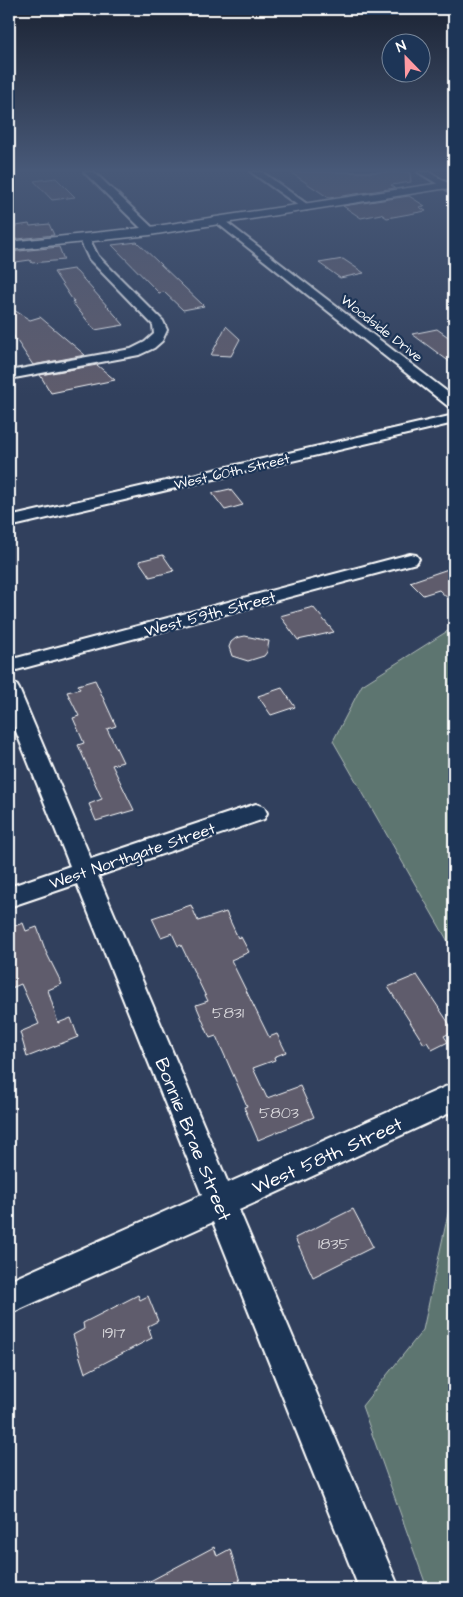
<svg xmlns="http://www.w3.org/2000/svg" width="463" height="1597" viewBox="0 0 463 1597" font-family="'Architects Daughter',sans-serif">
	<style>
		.green { fill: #5d746f; stroke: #aebab7 }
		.building { fill: #5f5b6c; stroke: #fff }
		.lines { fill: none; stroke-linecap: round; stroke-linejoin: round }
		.minor-casing { stroke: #fff; stroke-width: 4 }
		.tertiary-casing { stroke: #fff; stroke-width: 3 }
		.minor { fill: #1d3557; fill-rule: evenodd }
		.tertiary { fill: #1d3557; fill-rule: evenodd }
		.labels { text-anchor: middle; stroke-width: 4.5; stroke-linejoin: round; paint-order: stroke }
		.far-street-label { font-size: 14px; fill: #fff; stroke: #1d3557 }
		.street-label { font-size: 16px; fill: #fff; stroke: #1d3557 }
		.near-number-label { font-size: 16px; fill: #d7d6da }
		.near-street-label { font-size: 19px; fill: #fff; stroke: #1d3557 }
	</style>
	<rect width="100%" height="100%" fill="#31405d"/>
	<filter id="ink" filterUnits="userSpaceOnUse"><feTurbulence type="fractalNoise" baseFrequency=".02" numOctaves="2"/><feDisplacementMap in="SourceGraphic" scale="10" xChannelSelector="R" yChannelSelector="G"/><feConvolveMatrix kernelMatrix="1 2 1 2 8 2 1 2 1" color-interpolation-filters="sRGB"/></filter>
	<g filter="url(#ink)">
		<!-- green -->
		<g class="green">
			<path d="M454,627V952L333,741L362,685Z"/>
			<path d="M454,1186V1588H427L362,1406L423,1330Z"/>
		</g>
		<!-- building -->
		<g class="building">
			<path d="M290,172H410L411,182L391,185L395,188L329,198Z"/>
			<path d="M56,178L75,197L52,200L34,181Z"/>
			<path d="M409,196L425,206L419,207L426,211L387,218L381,214L361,218L343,206Z"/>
			<path d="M29,224L30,226L49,224L54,235L9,240V227Z"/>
			<path d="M137,242L204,306L183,310L164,292L159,293L112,245Z"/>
			<path d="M59,247L64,260L32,263L30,260L9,263V252Z"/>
			<path d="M343,259L364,273L340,278L319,263Z"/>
			<path d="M73,269L77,272L124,325L95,330L72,302H74L54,272Z"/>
			<path d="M9,307L30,320L40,317L85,355L33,365L9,329Z"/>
			<path d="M226,326L240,339L231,356L211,355Z"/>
			<path d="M437,329L454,341V365L412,334Z"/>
			<path d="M97,365L115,380L51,393L40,375Z"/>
			<path d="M230,489L243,505L225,510L212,493Z"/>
			<path d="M163,555L174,571L150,577L139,561Z"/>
			<path d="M454,567V604L439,590L423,595L410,582Z"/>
			<path d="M313,607L334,632L298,640L280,616Z"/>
			<path d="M245,636L269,641L267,652L264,656L248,661L232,656L229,647L231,642L236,638Z"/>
			<path d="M95,680L116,726L107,729L123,762L112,765L134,810L96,821L89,804L102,799L78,745L84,743L73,718L79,716L67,692L80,689L78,685Z"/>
			<path d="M282,688L295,707L271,715L258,696Z"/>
			<path d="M191,905L198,921L226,912L238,938L241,937L249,952L231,960L269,1037L277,1034L286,1052L274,1057L275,1060L253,1068L267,1098L300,1086L314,1117L258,1140L244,1107L247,1106L216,1036L210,1038L196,1005L208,1001L181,945L178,946L172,933L161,937L152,918Z"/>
			<path d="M23,923L26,931L37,927L46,952L62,984L48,990L58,1023L71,1018L78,1037L27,1057L20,1032L39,1024L21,984L9,989V928Z"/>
			<path d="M417,975L454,1031L444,1036L448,1042L432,1050L427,1042L424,1044L388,987Z"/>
			<path d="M353,1209L373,1247L313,1277L295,1238Z"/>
			<path d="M138,1295L140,1300L148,1296L158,1321L148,1326L152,1338L85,1373L73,1335L84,1329L83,1323Z"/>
			<path d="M214,1547L217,1556L230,1549L242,1588H137Z"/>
		</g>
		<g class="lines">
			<defs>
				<g id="minor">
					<path d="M84,172H94L154,229L155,231L154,233H146Z"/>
					<path d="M251,172H262L311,207L306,210L303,209Z"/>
					<path d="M418,172H429L454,187V194Z"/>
					<path d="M221,218L454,397V408L449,407L217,223V219Z"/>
					<path d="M84,235L89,238L98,256L163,321L167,330L162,341L154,348L139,355L9,379V371L131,349L145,342L154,334L153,325L89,259L79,238Z"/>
					<path d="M454,415V423L9,527V517Z"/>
					<path d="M410,554L416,555L419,559L416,563L9,672V660Z"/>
					<path d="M9,682L16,684L19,689L91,859L256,804L264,807L267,813L264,819L98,876L228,1183L454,1083V1111L239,1210L399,1588H359L213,1222L9,1314V1281L202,1195L77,884L9,907V887L70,866L9,714Z"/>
				</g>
				<path id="tertiary" d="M454,181V187L150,235L9,250V242L150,227Z"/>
			</defs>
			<!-- minor casing -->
			<use href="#minor" class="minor-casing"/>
			<!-- tertiary casing -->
			<use href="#tertiary" class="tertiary-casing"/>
			<!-- minor -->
			<use href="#minor" class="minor"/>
			<!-- tertiary -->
			<use href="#tertiary" class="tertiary"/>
		</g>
	</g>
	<!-- sky -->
	<linearGradient id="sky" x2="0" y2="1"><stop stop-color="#1b2333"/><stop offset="0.43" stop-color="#485978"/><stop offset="1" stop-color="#485978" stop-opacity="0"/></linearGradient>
	<rect width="463" height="396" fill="url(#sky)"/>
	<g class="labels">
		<!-- far-street labels -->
		<g class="far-street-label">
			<text transform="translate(382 328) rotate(38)" y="5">Woodside Drive</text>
			<text transform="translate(232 471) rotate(-13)" y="5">West 60th Street</text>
		</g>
		<!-- street labels -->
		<g class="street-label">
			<text transform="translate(210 613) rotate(-15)" y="6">West 59th Street</text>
			<text transform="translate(132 855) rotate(-19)" y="6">West Northgate Street</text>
		</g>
		<!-- near-number labels -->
		<g class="near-number-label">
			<text x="228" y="1018">5831</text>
			<text x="279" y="1118">5803</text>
			<text x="334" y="1249">1835</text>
			<text x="114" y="1338">1917</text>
		</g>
		<!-- near-street labels -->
		<g class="near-street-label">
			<text transform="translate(194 1139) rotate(68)" y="7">Bonnie Brae Street</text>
			<text transform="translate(327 1155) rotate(-24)" y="7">West 58th Street</text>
		</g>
	</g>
	<!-- margin -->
	<rect width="463" height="1597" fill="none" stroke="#1d3557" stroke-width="30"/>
	<rect x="15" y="15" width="433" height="1567" fill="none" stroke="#fff" stroke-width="2" filter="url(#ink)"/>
	<!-- north arrow -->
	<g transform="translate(406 58) rotate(337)"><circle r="24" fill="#1d3557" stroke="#77869a"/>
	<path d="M0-4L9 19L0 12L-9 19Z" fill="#ff9aa2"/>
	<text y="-8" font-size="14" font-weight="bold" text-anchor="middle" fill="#ffffff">N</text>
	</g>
</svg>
